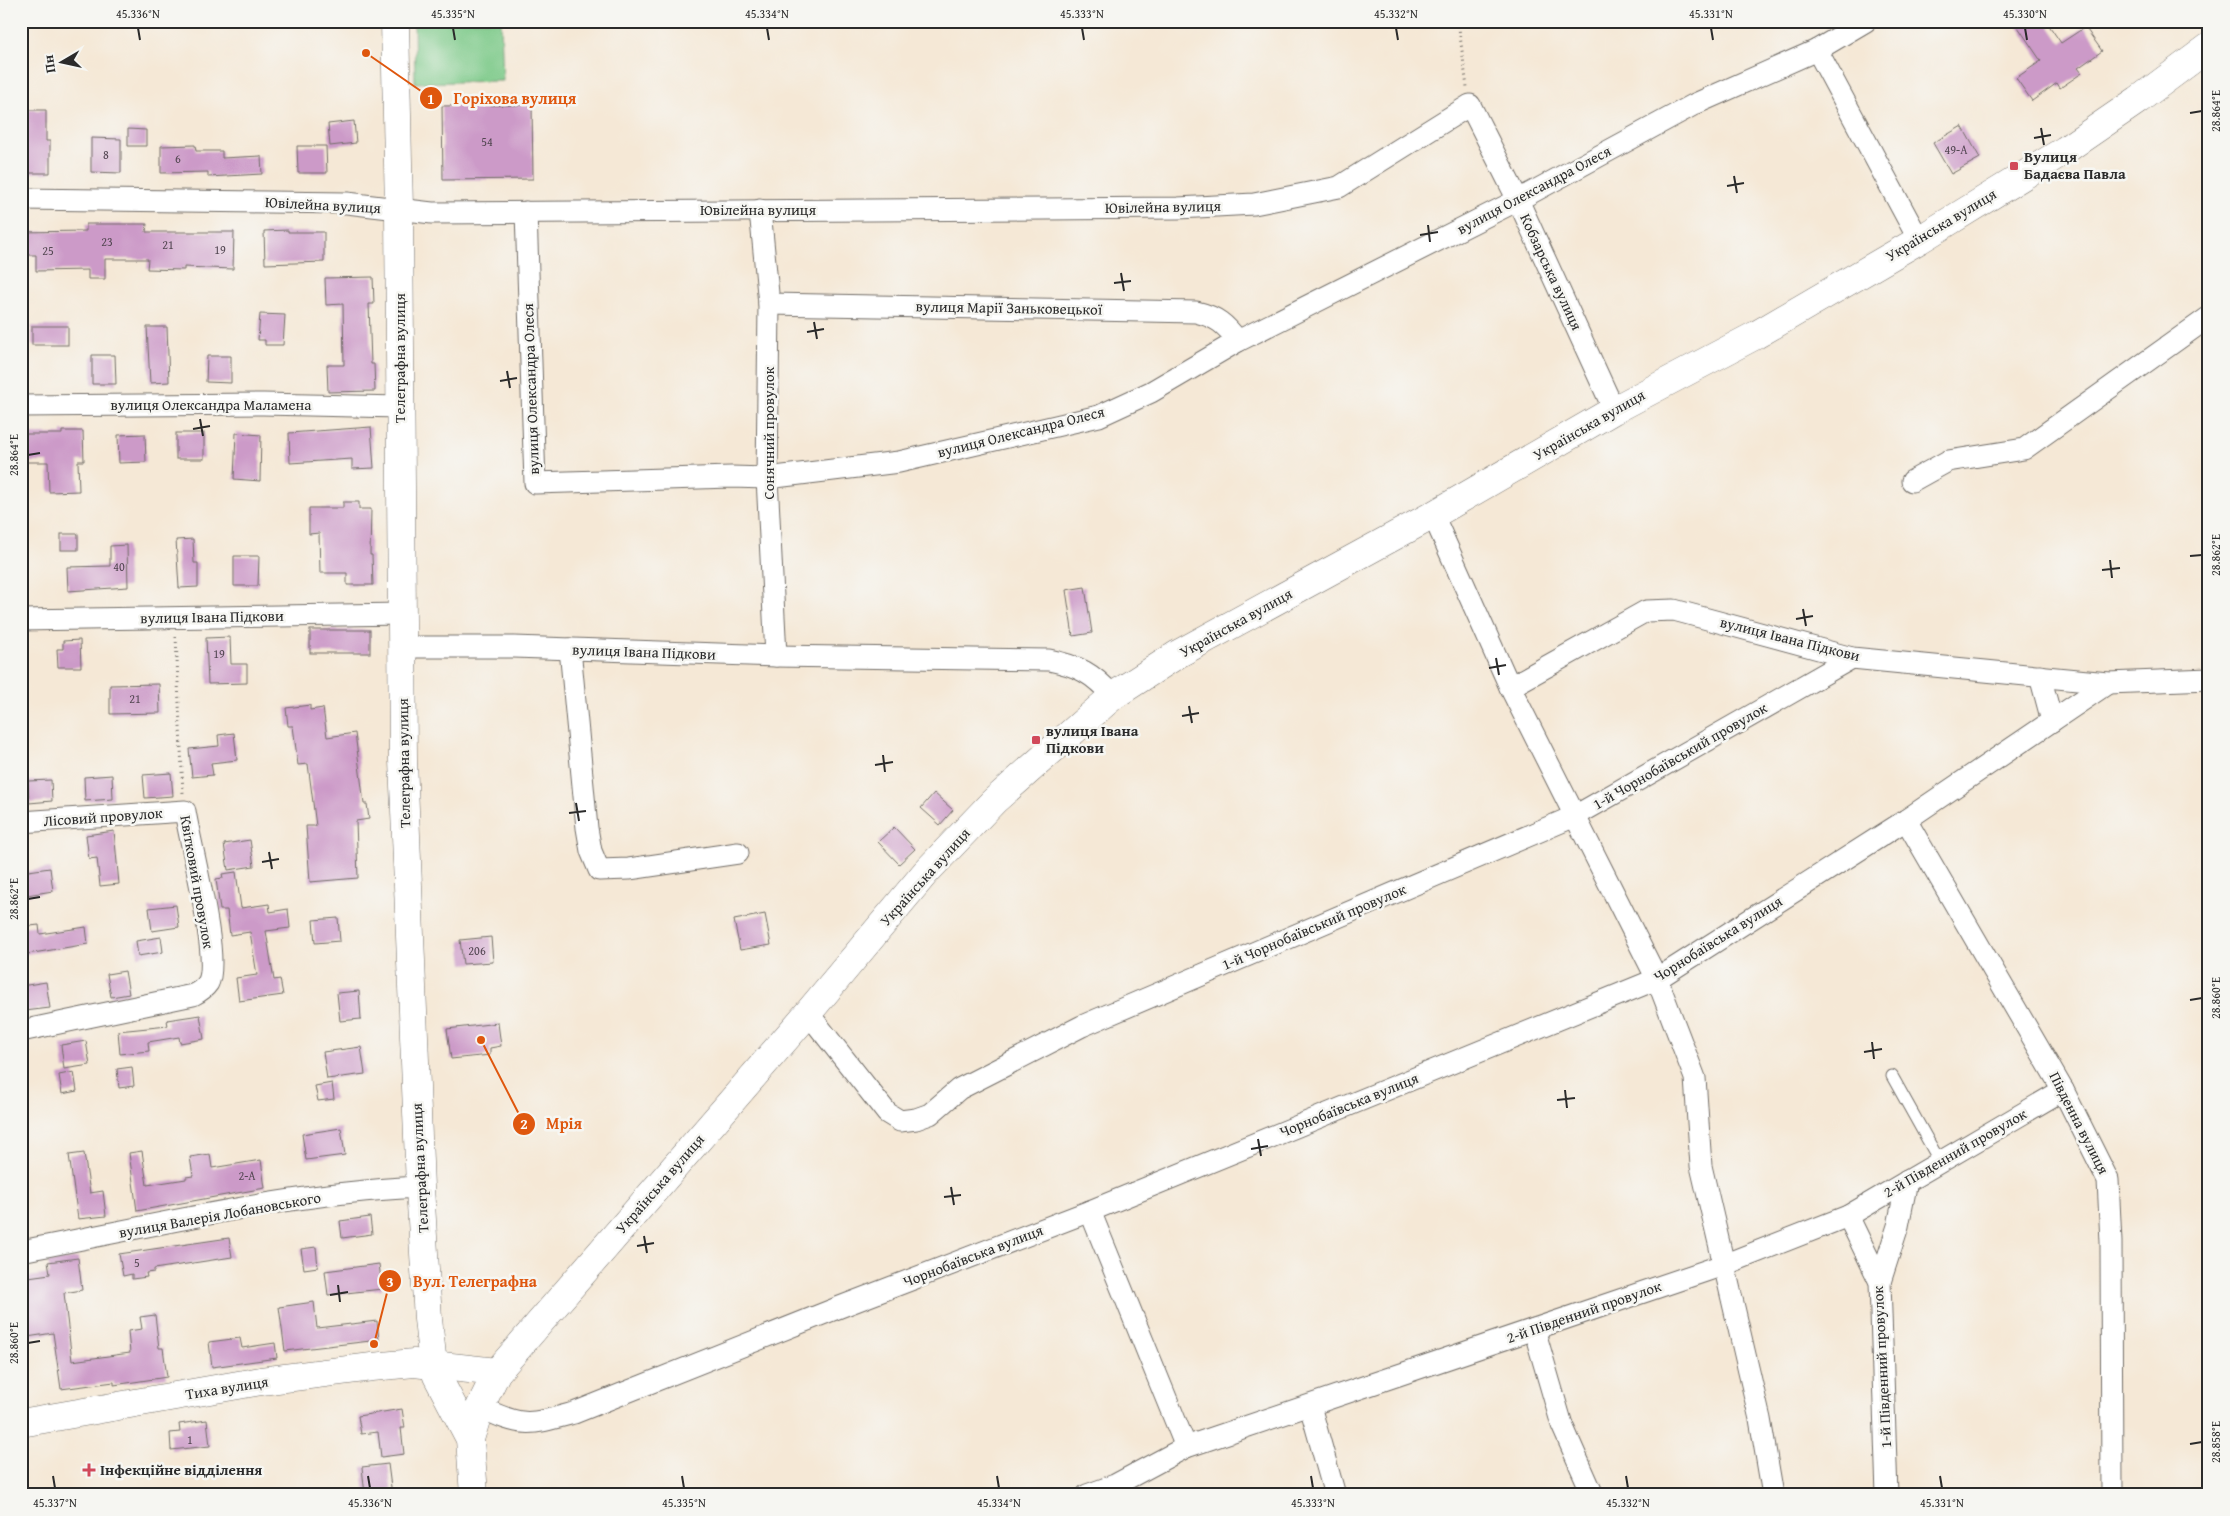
<svg xmlns="http://www.w3.org/2000/svg" width="2230" height="1516" viewBox="0 0 2230 1516" font-family="'Gentium Book Plus',serif">
	<style>
		.green { fill: #7cc988; stroke: #547a5a }
		.building { fill: #cc9ac8 }
		.lines { fill: none; stroke-linecap: round; stroke-linejoin: round }
		.lane-casing { stroke: #726d67; stroke-width: 13 }
		.street-casing { stroke: #726d67; stroke-width: 23 }
		.secondary-casing { stroke: #726d67; stroke-width: 29 }
		.path { stroke: #726d67; stroke-width: 3; stroke-dasharray: 1 4; stroke-linecap: butt }
		.lane { stroke: #fff; stroke-width: 11 }
		.street { stroke: #fff; stroke-width: 21 }
		.secondary { stroke: #fff; stroke-width: 28 }
		.ticks { fill: none; stroke: #2b2b2b; stroke-width: 2 }
		.poi-dot { fill: #d1495b; stroke: #f6f6f2; stroke-width: 2 }
		.labels { text-anchor: middle; stroke-width: 5; stroke-linejoin: round; paint-order: stroke }
		.number-label { font-size: 12px; fill: #534752 }
		.poi-label { font-size: 15px; font-weight: bold; fill: #2b2b2b; stroke: #f6f6f2; text-anchor: start }
		.street-label { font-size: 15px; fill: #2b2b2b; stroke: #f6f6f2 }
		.leader { fill: none; stroke: #df570e; stroke-width: 2 }
		.callout-dot { fill: #df570e; stroke: #f6f6f2; stroke-width: 2 }
		.mark-label { font-size: 15px; text-anchor: middle; font-weight: bold; fill: #fff }
		.callout-label { font-size: 16px; text-anchor: middle; font-weight: bold; fill: #df570e; stroke: #f6f6f2; stroke-width: 5; stroke-linejoin: round; paint-order: stroke }
		.neatline { fill: none; stroke: #2b2b2b; stroke-width: 2 }
		.ticks-label { font-size: 12px; text-anchor: middle; fill: #2b2b2b }
	</style>
	<rect width="100%" height="100%" fill="#f6f6f2"/>
	<filter id="ink" filterUnits="userSpaceOnUse"><feTurbulence type="fractalNoise" baseFrequency=".02" numOctaves="2"/><feDisplacementMap in="SourceGraphic" scale="10" xChannelSelector="R" yChannelSelector="G"/><feConvolveMatrix kernelMatrix="1 2 1 2 8 2 1 2 1" color-interpolation-filters="sRGB"/></filter>
	<filter id="wash" filterUnits="userSpaceOnUse"><feTurbulence type="fractalNoise" baseFrequency=".0096" numOctaves="4" result="noise"/><feDisplacementMap in="SourceGraphic" scale="20" xChannelSelector="R" yChannelSelector="G"/><feGaussianBlur stdDeviation="1.12" result="paint"/><feColorMatrix in="noise" values="0 0 0 0 0 0 0 0 0 0 0 0 0 0 0 0 0 1.4 0 .05"/><feComposite in="paint" operator="in"/></filter>
	<g filter="url(#wash)">
		<rect width="100%" height="100%" fill="#f5e8d6"/>
		<!-- green -->
		<path class="green" d="M414,21H501L503,81L415,83Z"/>
		<g id="blocks">
			<!-- building -->
			<g class="building">
				<path d="M2014,21H2046L2061,43L2085,27L2102,51L2078,68L2082,73L2060,88L2057,83L2032,101L2016,78L2041,61Z"/>
				<path d="M532,105L533,179L443,180L442,106Z"/>
				<path d="M22,110H46V141H50V173H21Z"/>
				<path d="M354,121L356,143L330,146L328,124Z"/>
				<path d="M1962,126L1980,158L1951,174L1933,143Z"/>
				<path d="M128,129L146,130V146H128Z"/>
				<path d="M91,138L121,139V173L91,172Z"/>
				<path d="M195,145L196,151H222V158L261,156L262,174L208,177V172L161,173V146Z"/>
				<path d="M297,146H326L327,173H298Z"/>
				<path d="M86,224H147L146,232H234L233,269L184,267V270L147,269L148,259H105V279H88V270L36,271V255H21V232L86,231Z"/>
				<path d="M288,230V232H324V262L265,264L264,231Z"/>
				<path d="M373,277L374,304H369L371,364H374L375,391L328,392L327,365H344L343,304L326,305L325,278Z"/>
				<path d="M260,314L285,315L283,345H265V340H258Z"/>
				<rect x="32" y="326" width="36" height="19"/>
				<path d="M147,327H167L169,382L150,383Z"/>
				<path d="M92,355H115L116,384H92Z"/>
				<path d="M207,356H231V383L206,382Z"/>
				<path d="M371,427L374,468L352,469V459L290,463L289,433Z"/>
				<path d="M62,431H83L84,461H78L79,491L49,492L48,462H21V434H62Z"/>
				<rect x="176" y="433" width="28" height="26"/>
				<path d="M236,433L261,435L260,481L234,479Z"/>
				<path d="M145,434L146,462L119,463L118,435Z"/>
				<path d="M343,502H359V509H371L370,555H372L373,585H347V573H320L319,533L309,534V508H343Z"/>
				<rect x="61" y="534" width="17" height="16"/>
				<path d="M193,539L194,563H198V587L179,588L176,540Z"/>
				<path d="M127,545L128,587L68,591L67,567L110,566V546Z"/>
				<path d="M234,556H259L258,586H234Z"/>
				<path d="M1085,587L1092,633L1073,636L1066,590Z"/>
				<rect x="310" y="630" width="60" height="23"/>
				<path d="M230,637L231,664H247V683L208,684L206,638Z"/>
				<path d="M80,640L81,667H58L57,649H63V641Z"/>
				<path d="M159,684L160,713L110,714V685Z"/>
				<path d="M310,705V710L323,708L327,737L355,733L364,804H367L369,819L356,821L358,878L310,882L306,826H316L308,764L298,765L293,726H288L286,708Z"/>
				<path d="M234,733L237,760L211,763L213,775L192,777L189,749L219,746L218,735Z"/>
				<path d="M171,773L173,796L145,798L143,775Z"/>
				<path d="M112,775L113,799L85,801L84,777Z"/>
				<path d="M51,780L52,801L29,803L28,781Z"/>
				<path d="M934,793L953,810L940,825L921,808Z"/>
				<path d="M894,827L915,849L899,864L878,842Z"/>
				<path d="M114,831L119,884L100,886L97,858L89,859L86,835Z"/>
				<path d="M250,840L254,866L228,870L224,844Z"/>
				<path d="M50,868L53,891L21,896V872Z"/>
				<path d="M236,872L241,908L269,904L270,912L288,909L290,928L266,931L274,980L280,979L283,995L239,1001L236,978L257,975L250,932L230,935L227,910H220L216,879L223,878L222,874Z"/>
				<path d="M176,905L179,927L152,931L149,908Z"/>
				<path d="M765,914L771,945L740,950L734,920Z"/>
				<path d="M338,918L340,941L315,943L313,920Z"/>
				<path d="M39,925L40,934L86,927L88,944L21,955V927Z"/>
				<path d="M161,937L163,952L138,956L136,941Z"/>
				<path d="M491,937L493,962L463,964L460,940Z"/>
				<path d="M125,971L129,994L111,997L107,974Z"/>
				<path d="M46,982L50,1008L25,1011L21,986Z"/>
				<path d="M359,991L361,1019L340,1021L337,993Z"/>
				<path d="M200,1015L204,1039L180,1043L179,1037L148,1042L149,1051L120,1054L118,1031L168,1026L167,1020Z"/>
				<path d="M498,1023L501,1046L490,1048V1055L451,1059L447,1029Z"/>
				<path d="M86,1041L90,1065L64,1069L61,1045Z"/>
				<path d="M361,1047L365,1074L327,1079L323,1052Z"/>
				<path d="M132,1067L134,1086L119,1088L117,1069Z"/>
				<path d="M74,1072L77,1091L62,1094L59,1075Z"/>
				<path d="M332,1083L334,1099L318,1101L315,1086Z"/>
				<path d="M341,1128L345,1155L306,1160L302,1134Z"/>
				<path d="M142,1151L147,1185L186,1179V1177L193,1176L190,1157L210,1154L212,1168L261,1160L265,1188L137,1211L129,1153Z"/>
				<path d="M84,1153L90,1193L103,1191L106,1216L78,1219L69,1155Z"/>
				<path d="M370,1217L372,1234L342,1238L340,1221Z"/>
				<path d="M229,1238L232,1257L154,1269V1272L146,1273L147,1277L132,1279V1274L123,1276L119,1254Z"/>
				<path d="M316,1247L318,1267L304,1269L301,1249Z"/>
				<path d="M78,1258L82,1290L64,1293L72,1361L130,1353L128,1331L142,1329L140,1317L155,1315L159,1348H163L167,1377L114,1385V1382L61,1389L53,1333L21,1338V1278L50,1274L48,1262Z"/>
				<path d="M379,1264L382,1289L328,1295L325,1271Z"/>
				<path d="M314,1302L317,1328L377,1321L379,1340L285,1351L279,1307Z"/>
				<path d="M240,1338L242,1348L275,1343L277,1358L212,1367L209,1342Z"/>
				<path d="M402,1409L405,1428H401L404,1454L381,1457L378,1432L361,1434L358,1416Z"/>
				<path d="M207,1420L210,1446L171,1450L170,1433L180,1432L179,1424Z"/>
				<path d="M388,1464L392,1495H365L362,1467Z"/>
			</g>
		</g>
	</g>
	<g filter="url(#ink)">
		<use href="#blocks" fill-opacity="0" stroke="#726d67" stroke-width="1"/>
		<g class="lines">
			<defs>
				<path id="lane" d="M1892,1076L1940,1162"/>
				<g id="street">
					<path d="M1817,50L1919,240"/>
					<path d="M21,199L347,203L432,213L1178,208L1254,204L1339,187L1470,105L1518,200L1614,410"/>
					<path d="M760,210L769,304L767,478L776,656"/>
					<path d="M526,212L535,483L731,477L767,478L899,462L1099,416L1151,392L1238,341L1518,200L1695,104L1817,50L1866,21"/>
					<path d="M769,304L1196,312C1217,317 1225,324 1238,341"/>
					<path d="M21,406L263,404L400,407"/>
					<path d="M1912,481L1948,461L2024,449L2209,317"/>
					<path d="M1433,515L1510,687L1657,979L1695,1078L1701,1166L1760,1419L1773,1495"/>
					<path d="M21,620L402,614"/>
					<path d="M403,647H514L776,656L1049,660C1079,666 1092,673 1113,696"/>
					<path d="M570,649L587,828L591,851L599,870L629,869L738,853"/>
					<path d="M2040,676L2052,721"/>
					<path d="M1510,687L1646,611L1674,610L1852,658L2108,683L2209,679"/>
					<path d="M1906,820L2063,1090L2108,1180L2111,1242L2112,1495"/>
					<path d="M21,822L185,811C190,843 221,959 208,983C204,989 199,992 193,995L21,1031"/>
					<path d="M808,1013L887,1113L900,1121L916,1119L930,1114L959,1089L1082,1026L1575,816L1852,658"/>
					<path d="M1090,1211L1186,1447"/>
					<path d="M1848,1216L1880,1282L1887,1495"/>
					<path d="M21,1251C153,1226 286,1193 420,1187"/>
					<path d="M1880,1282L1898,1226L1907,1181"/>
					<path d="M1534,1329L1562,1425L1593,1495"/>
					<path d="M1310,1406L1335,1495"/>
					<path d="M480,1407C523,1428 529,1425 574,1413L840,1307L1090,1211L1657,979L1906,820L2108,683"/>
					<path d="M1087,1495L1115,1485L1186,1447L1726,1264L1848,1216L2063,1090"/>
				</g>
				<g id="secondary">
					<path d="M395,21L399,210L403,760L420,1187L428,1319L433,1365L437,1376L470,1439L474,1495"/>
					<path d="M21,1423L261,1381L372,1367L414,1363L497,1372"/>
					<path d="M470,1439L480,1407L497,1372L808,1013L926,872L994,801L1113,696L1178,654L1433,515L1614,410L1756,335L1919,240L2065,150L2138,100L2209,47"/>
				</g>
			</defs>
			<!-- lane casing -->
			<use href="#lane" class="lane-casing"/>
			<!-- street casing -->
			<use href="#street" class="street-casing"/>
			<!-- secondary casing -->
			<use href="#secondary" class="secondary-casing"/>
			<!-- path -->
			<g class="path">
				<path d="M1458,21L1467,87"/>
				<path d="M417,26L455,24"/>
				<path d="M176,637L183,793"/>
			</g>
			<!-- lane -->
			<use href="#lane" class="lane"/>
			<!-- street -->
			<use href="#street" class="street"/>
			<!-- secondary -->
			<use href="#secondary" class="secondary"/>
		</g>
	</g>
	<!-- ticks -->
	<path class="ticks" d="M138,28L140,40M453,28L455,40M767,28L769,40M1082,28L1084,40M1396,28L1398,40M1711,28L1713,40M2025,28L2027,40M2190,113L2202,111M2041,128L2044,145M2034,138L2051,135M1734,176L1737,193M1727,186L1744,183M1428,225L1430,242M1420,235L1438,232M1121,273L1124,291M1114,283L1131,281M814,322L817,339M807,332L824,329M507,371L510,388M500,381L517,378M200,419L203,436M193,429L210,426M28,455L40,453M2190,556L2202,555M2110,560L2112,578M2102,570L2120,568M1803,609L1806,626M1796,619L1813,616M1496,658L1499,675M1489,668L1506,665M1189,706L1192,723M1182,716L1199,713M883,755L885,772M875,765L893,762M576,803L579,821M569,813L586,811M269,852L272,869M262,862L279,859M28,899L40,897M2190,1000L2202,998M1872,1042L1874,1059M1864,1052L1882,1049M1565,1090L1567,1108M1557,1100L1575,1098M1258,1139L1261,1156M1251,1149L1268,1146M951,1187L954,1205M944,1197L961,1195M644,1236L647,1253M637,1246L654,1243M338,1285L340,1302M330,1295L348,1292M28,1343L40,1341M2190,1444L2202,1442M53,1476L55,1488M368,1476L370,1488M682,1476L684,1488M997,1476L999,1488M1311,1476L1313,1488M1626,1476L1628,1488M1940,1476L1942,1488"/>
	<!-- markers -->
	<g class="poi-dot">
		<rect x="2009" y="161" width="10" height="10" rx="2.5"/>
		<rect x="1031" y="735" width="10" height="10" rx="2.5"/>
		<path d="M86.5 1462.5h5v5h5v5h-5v5h-5v-5h-5v-5h5z"/>
	</g>
	<g class="labels">
		<!-- number labels -->
		<g class="number-label">
			<text x="487" y="146">54</text>
			<text x="1956" y="154">49-А</text>
			<text x="106" y="159">8</text>
			<text x="178" y="163">6</text>
			<text x="107" y="246">23</text>
			<text x="168" y="249">21</text>
			<text x="220" y="254">19</text>
			<text x="48" y="255">25</text>
			<text x="119" y="571">40</text>
			<text x="219" y="658">19</text>
			<text x="135" y="703">21</text>
			<text x="477" y="955">206</text>
			<text x="247" y="1180">2-А</text>
			<text x="137" y="1267">5</text>
			<text x="190" y="1444">1</text>
		</g>
		<!-- poi labels -->
		<g class="poi-label">
			<text x="2024" y="162">Вулиця<tspan x="2024" dy="17">Бадаєва Павла</tspan></text>
			<text x="1046" y="736">вулиця Івана<tspan x="1046" dy="17">Підкови</tspan></text>
			<text x="100" y="1475">Інфекційне відділення</text>
		</g>
		<!-- street labels -->
		<g class="street-label">
			<text transform="translate(1534 190) rotate(-28)" y="5">вулиця Олександра Олеся</text>
			<text transform="translate(323 205) rotate(3)" y="5">Ювілейна вулиця</text>
			<text transform="translate(1163 207) rotate(-1)" y="5">Ювілейна вулиця</text>
			<text x="758" y="215">Ювілейна вулиця</text>
			<text transform="translate(1941 225) rotate(-31)" y="5">Українська вулиця</text>
			<text transform="translate(1551 272) rotate(65)" y="5">Кобзарська вулиця</text>
			<text transform="translate(1009 308) rotate(1)" y="5">вулиця Марії Заньковецької</text>
			<text transform="translate(400 358) rotate(-90)" y="5">Телеграфна вулиця</text>
			<text transform="translate(531 389) rotate(-92)" y="5">вулиця Олександра Олеся</text>
			<text x="211" y="410">вулиця Олександра Маламена</text>
			<text transform="translate(1589 425) rotate(-30)" y="5">Українська вулиця</text>
			<text transform="translate(1021 432) rotate(-14)" y="5">вулиця Олександра Олеся</text>
			<text transform="translate(769 433) rotate(-90)" y="5">Сонячний провулок</text>
			<text transform="translate(212 617) rotate(-1)" y="5">вулиця Івана Підкови</text>
			<text transform="translate(1236 623) rotate(-29)" y="5">Українська вулиця</text>
			<text transform="translate(1790 639) rotate(14)" y="5">вулиця Івана Підкови</text>
			<text transform="translate(644 652) rotate(2)" y="5">вулиця Івана Підкови</text>
			<text transform="translate(1680 756) rotate(-30)" y="5">1-й Чорнобаївський провулок</text>
			<text transform="translate(404 763) rotate(-91)" y="5">Телеграфна вулиця</text>
			<text transform="translate(103 817) rotate(-4)" y="5">Лісовий провулок</text>
			<text transform="translate(925 877) rotate(-48)" y="5">Українська вулиця</text>
			<text transform="translate(197 882) rotate(80)" y="5">Квітковий провулок</text>
			<text transform="translate(1314 927) rotate(-23)" y="5">1-й Чорнобаївський провулок</text>
			<text transform="translate(1718 939) rotate(-32)" y="5">Чорнобаївська вулиця</text>
			<text transform="translate(1349 1105) rotate(-22)" y="5">Чорнобаївська вулиця</text>
			<text transform="translate(2079 1123) rotate(63)" y="5">Південна вулиця</text>
			<text transform="translate(1955 1153) rotate(-30)" y="5">2-й Південний провулок</text>
			<text transform="translate(420 1168) rotate(-93)" y="5">Телеграфна вулиця</text>
			<text transform="translate(660 1184) rotate(-49)" y="5">Українська вулиця</text>
			<text transform="translate(220 1215) rotate(-10)" y="5">вулиця Валерія Лобановського</text>
			<text transform="translate(973 1256) rotate(-21)" y="5">Чорнобаївська вулиця</text>
			<text transform="translate(1584 1312) rotate(-19)" y="5">2-й Південний провулок</text>
			<text transform="translate(1882 1367) rotate(-93)" y="5">1-й Південний провулок</text>
			<text transform="translate(227 1388) rotate(-9)" y="5">Тиха вулиця</text>
		</g>
	</g>
	<!-- callouts -->
	<path class="leader" d="M366 53L431 98M481 1040L524 1124M374 1344L390 1281"/>
	<g class="callout-dot">
		<circle cx="366" cy="53" r="5"/>
		<circle cx="481" cy="1040" r="5"/>
		<circle cx="374" cy="1344" r="5"/>
		<circle cx="431" cy="98" r="12"/>
		<circle cx="524" cy="1124" r="12"/>
		<circle cx="390" cy="1281" r="12"/>
	</g>
	<g class="mark-label">
		<text x="431" y="104">1</text>
		<text x="524" y="1129">2</text>
		<text x="390" y="1287">3</text>
	</g>
	<g class="callout-label">
		<text x="515" y="104">Горіхова вулиця</text>
		<text x="564" y="1129">Мрія</text>
		<text x="475" y="1287">Вул. Телеграфна</text>
	</g>
	<!-- margin -->
	<rect width="2230" height="1516" fill="none" stroke="#f6f6f2" stroke-width="55"/>
	<!-- north arrow -->
	<g transform="translate(62 62) rotate(261)" stroke="#f6f6f2" stroke-width="4" paint-order="stroke">
	<path d="M0-4L9 19L0 12L-9 19Z" fill="#2b2b2b"/>
	<text y="-8" font-size="14" font-weight="bold" text-anchor="middle" fill="#2b2b2b">Пн</text>
	</g>
	<rect x="28" y="28" width="2174" height="1460" class="neatline"/>
	<g class="ticks-label">
		<text x="138" y="18">45.336°N</text>
		<text x="453" y="18">45.335°N</text>
		<text x="767" y="18">45.334°N</text>
		<text x="1082" y="18">45.333°N</text>
		<text x="1396" y="18">45.332°N</text>
		<text x="1711" y="18">45.331°N</text>
		<text x="2025" y="18">45.330°N</text>
		<text transform="translate(2216 111) rotate(-90)" y="4">28.864°E</text>
		<text transform="translate(14 455) rotate(-90)" y="4">28.864°E</text>
		<text transform="translate(2216 555) rotate(-90)" y="4">28.862°E</text>
		<text transform="translate(14 899) rotate(-90)" y="4">28.862°E</text>
		<text transform="translate(2216 998) rotate(-90)" y="4">28.860°E</text>
		<text transform="translate(14 1343) rotate(-90)" y="4">28.860°E</text>
		<text transform="translate(2216 1442) rotate(-90)" y="4">28.858°E</text>
		<text x="55" y="1507">45.337°N</text>
		<text x="370" y="1507">45.336°N</text>
		<text x="684" y="1507">45.335°N</text>
		<text x="999" y="1507">45.334°N</text>
		<text x="1313" y="1507">45.333°N</text>
		<text x="1628" y="1507">45.332°N</text>
		<text x="1942" y="1507">45.331°N</text>
	</g>
</svg>
